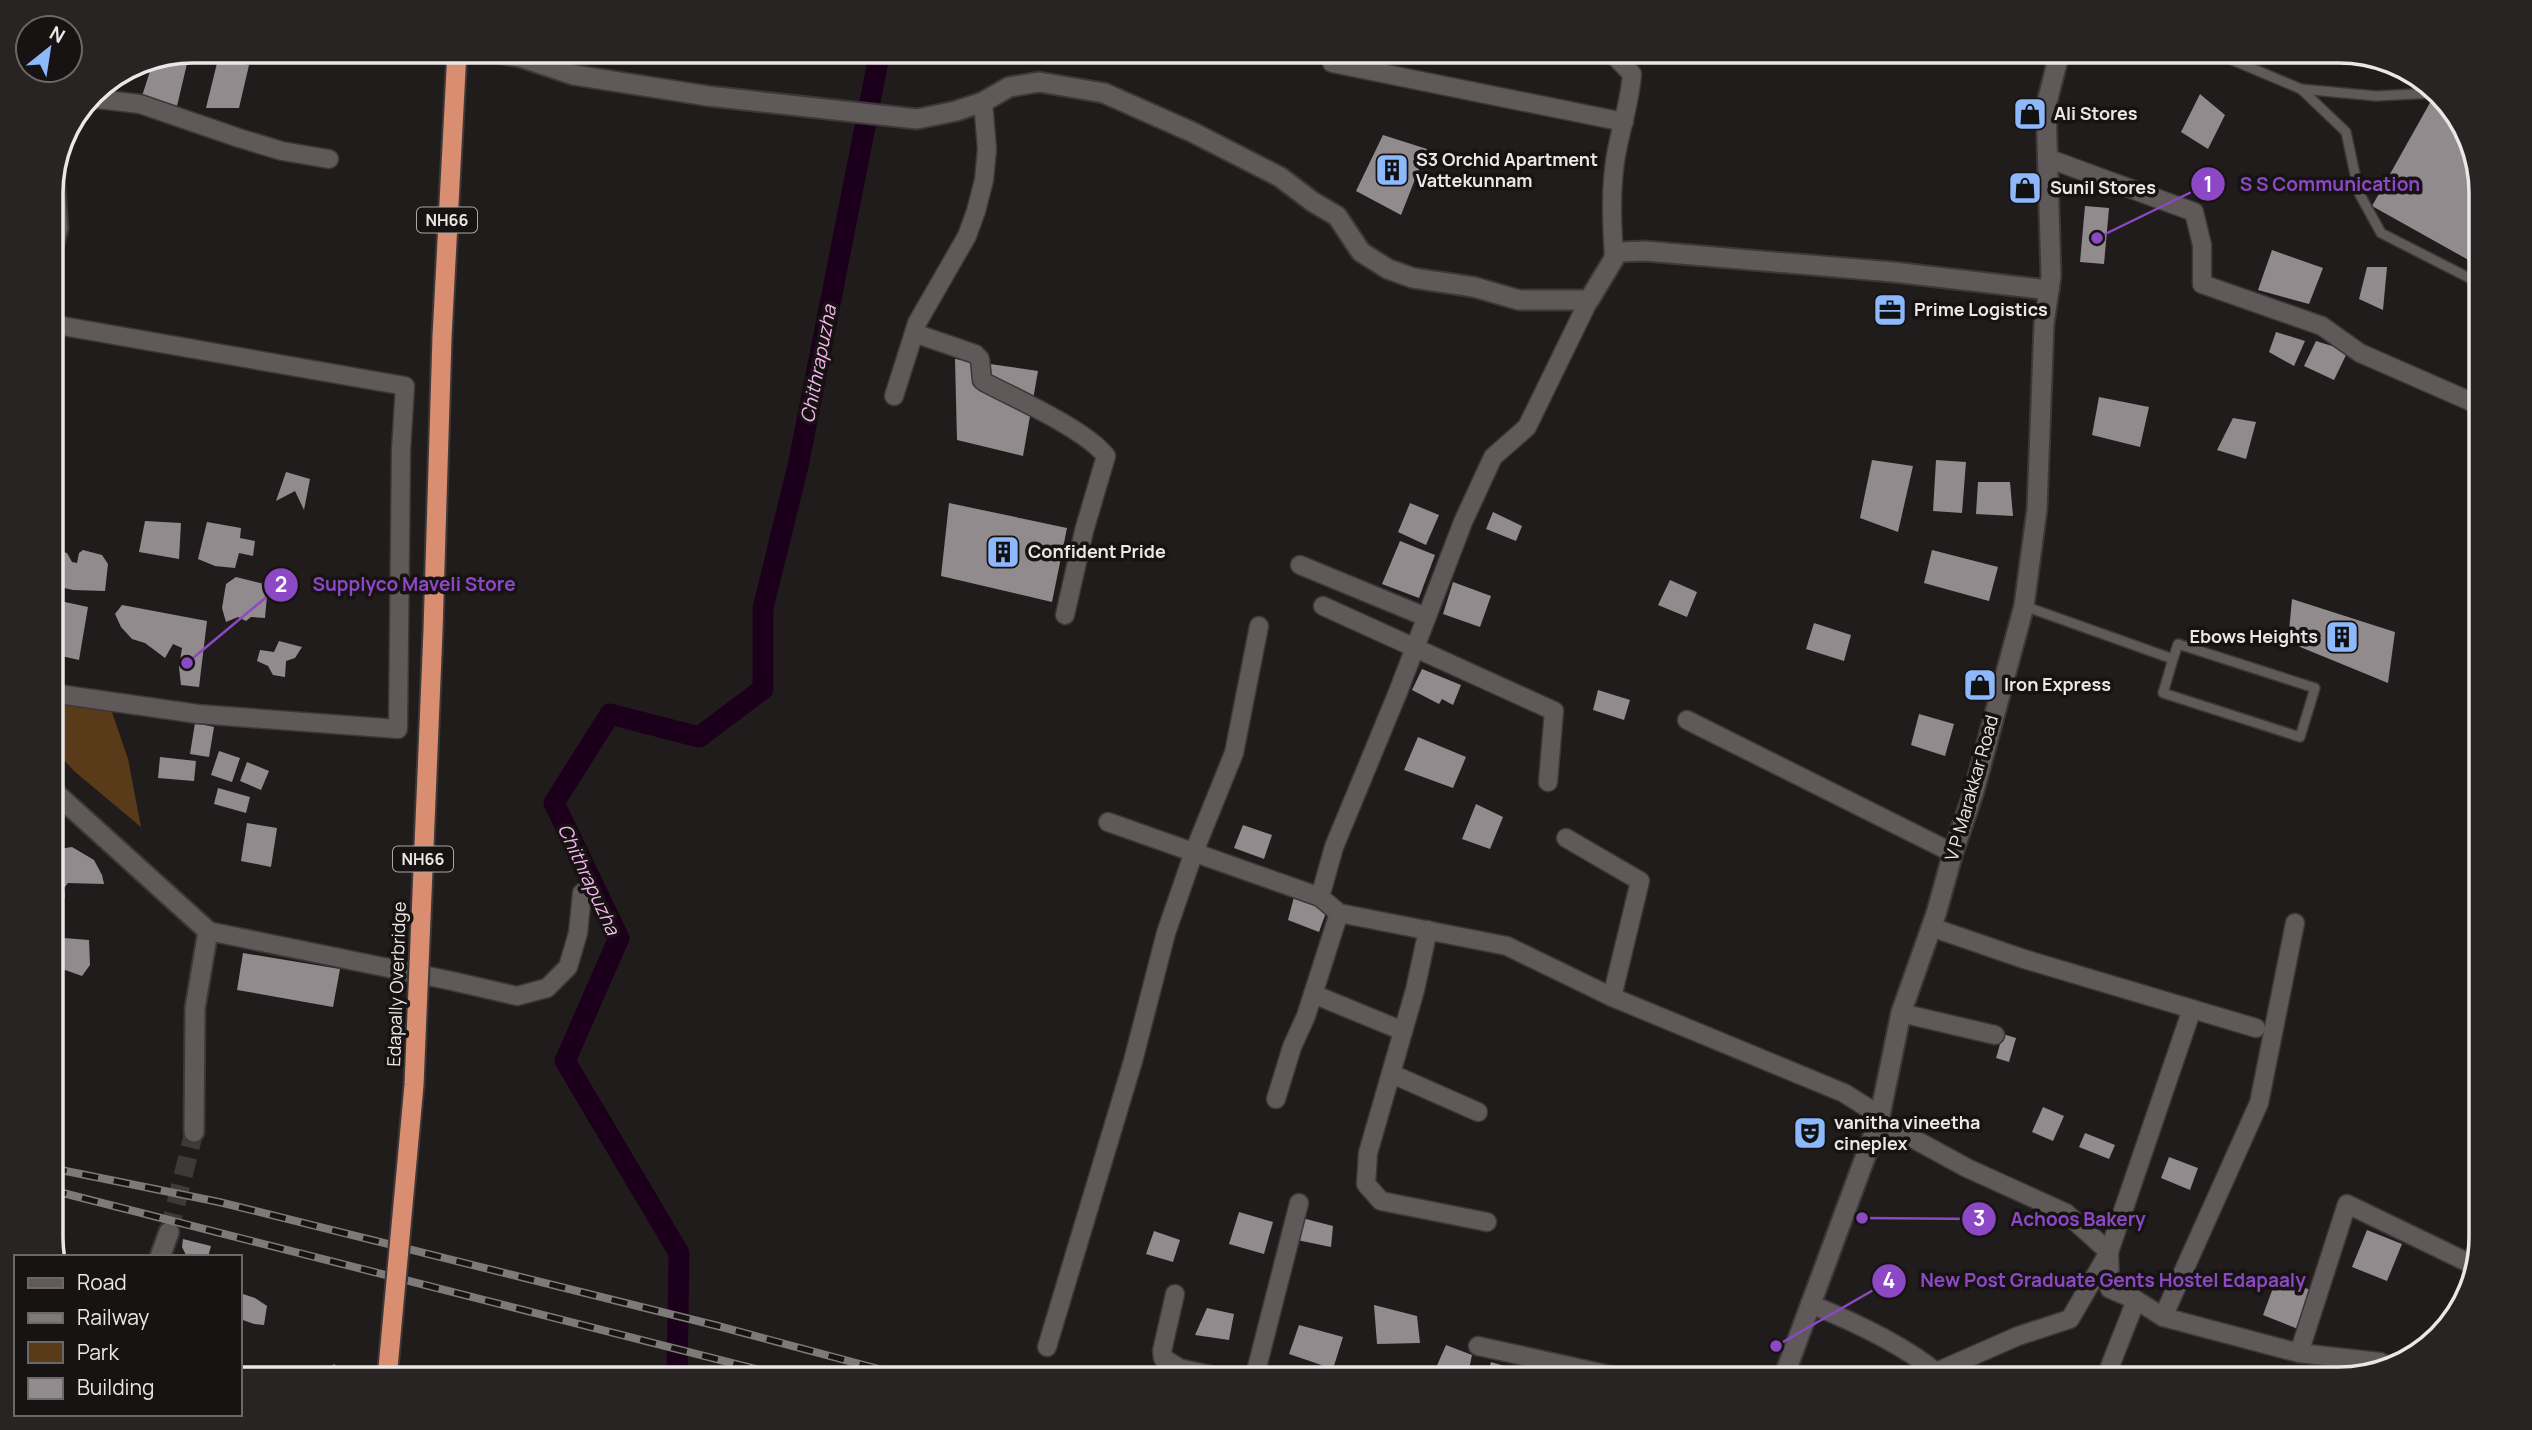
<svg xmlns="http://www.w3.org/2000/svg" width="2532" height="1430" viewBox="0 0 2532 1430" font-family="Manrope,sans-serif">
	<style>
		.green { fill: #593b1a }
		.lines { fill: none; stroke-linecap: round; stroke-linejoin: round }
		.canal { stroke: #1c001b; stroke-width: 21 }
		.building { fill: #918b8d }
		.tertiary-tunnel { stroke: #3f3a3a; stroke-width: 19; stroke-dasharray: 19 10; stroke-linecap: butt }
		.service-casing { stroke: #3c3838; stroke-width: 12 }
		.minor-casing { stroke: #3c3838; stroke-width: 21 }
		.tertiary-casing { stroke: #3c3838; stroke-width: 23 }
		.trunk-casing { stroke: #3c3838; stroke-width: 23 }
		.service { stroke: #5f5959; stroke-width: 9 }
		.minor { stroke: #5f5959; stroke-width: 18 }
		.tertiary { stroke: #5f5959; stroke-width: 19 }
		.trunk { stroke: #da8e71; stroke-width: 19 }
		.rail-casing { stroke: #7e7a7a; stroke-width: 8 }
		.rail { stroke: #171313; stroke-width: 5; stroke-dasharray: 16; stroke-linecap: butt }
		.trunk-bridge-casing { stroke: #3c3838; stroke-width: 23; stroke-linecap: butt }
		.trunk-bridge { stroke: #da8e71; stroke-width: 19 }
		.labels { text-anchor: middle; stroke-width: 7; stroke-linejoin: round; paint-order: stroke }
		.shield { fill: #171313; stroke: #aba7a7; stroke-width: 2 }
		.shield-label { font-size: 16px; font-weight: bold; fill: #ebe7e7 }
		.poi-label { font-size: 18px; font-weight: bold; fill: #ebe7e7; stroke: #171313; text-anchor: start }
		.street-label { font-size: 18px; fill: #ebe7e7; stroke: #171313 }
		.water-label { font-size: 19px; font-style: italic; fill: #f7b6ef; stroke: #171313 }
		.rim { fill: none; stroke: #ebe7e7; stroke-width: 3.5 }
		.leader { fill: none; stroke: #8c48c5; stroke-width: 2.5 }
		.callout-dot { fill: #8c48c5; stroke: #171313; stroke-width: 2.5 }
		.mark-label { font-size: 21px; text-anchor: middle; font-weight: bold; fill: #fff }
		.callout-label { font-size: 19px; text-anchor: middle; font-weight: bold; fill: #8c48c5; stroke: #171313; stroke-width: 7; stroke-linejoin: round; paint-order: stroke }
	</style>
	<rect width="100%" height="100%" fill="#211c1c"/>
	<!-- green -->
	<path class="green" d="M51,686L106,695L128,759L141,827L74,771L51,746Z"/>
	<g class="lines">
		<!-- canal -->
		<path class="canal" d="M677,1379L679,1253L565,1061L619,938L554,803L610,714L699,737L763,689V608L798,466L880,51"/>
	</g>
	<!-- building -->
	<g class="building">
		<path d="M190,51L177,106L142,96L154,59Z"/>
		<path d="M246,51H270V58L246,52Z"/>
		<path d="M218,59L249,65L239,108H206Z"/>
		<path d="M2200,94L2225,115L2208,149L2181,132Z"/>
		<path d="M2431,101L2458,117L2481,184V267L2372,206Z"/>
		<path d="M1383,135L1427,149L1401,215L1356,191Z"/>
		<path d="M2085,206L2109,208L2104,264L2080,262Z"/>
		<path d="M2272,250L2323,268L2309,304L2258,290Z"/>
		<path d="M2367,267H2387L2383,310L2359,299Z"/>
		<path d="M2276,332L2305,341L2294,366L2269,352Z"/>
		<path d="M2316,341L2348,351L2334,380L2304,366Z"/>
		<path d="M955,359L1038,371L1023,456L957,440Z"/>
		<path d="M2099,397L2149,407L2140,447L2092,435Z"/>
		<path d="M2233,418L2256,422L2246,459L2217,450Z"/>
		<path d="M1872,460L1913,466L1898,532L1860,518Z"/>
		<path d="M1936,460L1966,462L1962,513L1933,511Z"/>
		<path d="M286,472L310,479L304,510L295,491L276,501Z"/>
		<path d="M1978,482H2010L2013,516L1976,514Z"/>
		<path d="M949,503L1067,528L1052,602L941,576Z"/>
		<path d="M1410,503L1439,515L1426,545L1398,532Z"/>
		<path d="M1493,512L1522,526L1516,541L1486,529Z"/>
		<path d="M145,521L181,523L179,559L139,552Z"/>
		<path d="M207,522L241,528L240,538L255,541L253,556L239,553L235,568L215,566L198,559Z"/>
		<path d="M1400,541L1435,555L1419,598L1382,584Z"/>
		<path d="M51,549L67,553L72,562L77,563L79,553L83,550L102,555L108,564L105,591L73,590L51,585Z"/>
		<path d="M1932,550L1998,567L1989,601L1924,583Z"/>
		<path d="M236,577L268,585L265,618L251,617L246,621L238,617L226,622L222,608L226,584Z"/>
		<path d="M1670,580L1697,592L1687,617L1658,605Z"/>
		<path d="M1453,582L1491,596L1480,627L1443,614Z"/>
		<path d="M51,599L88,607L79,660L57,655L60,623L51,621Z"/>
		<path d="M2292,599L2395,632L2388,683L2288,642Z"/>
		<path d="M122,605L207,621L199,687L181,685L179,667L182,648L173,644L165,658L145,643L132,639L121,627L115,614Z"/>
		<path d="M1814,623L1851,635L1844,661L1806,649Z"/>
		<path d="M279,641L302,647L295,658L286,661L285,677L273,675L268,666L257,661L260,650L274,652Z"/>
		<path d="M1422,669L1461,685L1453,705L1442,699L1439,704L1412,690Z"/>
		<path d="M1598,690L1630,700L1624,720L1593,710Z"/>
		<path d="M1919,714L1954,724L1945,756L1911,745Z"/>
		<path d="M195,723L214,727L209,757L190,754Z"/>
		<path d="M1418,737L1466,757L1453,788L1404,770Z"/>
		<path d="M219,751L240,758L232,782L211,775Z"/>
		<path d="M160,757L196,761L194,781L158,778Z"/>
		<path d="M247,762L269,771L261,790L240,781Z"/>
		<path d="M218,788L250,797L246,813L214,804Z"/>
		<path d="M1476,804L1503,817L1490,849L1462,839Z"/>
		<path d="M247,823L277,828L271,867L241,861Z"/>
		<path d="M1243,825L1272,835L1264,859L1234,848Z"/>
		<path d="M72,847L94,860L102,875L104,884L68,883L64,888L65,898L51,891V884L62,869L52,864L59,849Z"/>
		<path d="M1295,893L1328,907L1319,932L1288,920Z"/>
		<path d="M51,937L89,940L90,965L82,976L51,965Z"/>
		<path d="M243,953L340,969L333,1007L237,990Z"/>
		<path d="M2003,1034L2016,1038L2009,1062L1996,1058Z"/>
		<path d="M2043,1107L2064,1116L2053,1141L2032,1132Z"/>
		<path d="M2085,1133L2115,1145L2109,1159L2079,1147Z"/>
		<path d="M2169,1157L2198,1168L2190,1190L2161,1178Z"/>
		<path d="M1239,1212L1273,1222L1264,1254L1229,1244Z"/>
		<path d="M1302,1218L1333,1226L1331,1247L1297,1240Z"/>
		<path d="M2367,1230L2402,1244L2387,1281L2352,1267Z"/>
		<path d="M1154,1231L1180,1240L1173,1262L1146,1254Z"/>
		<path d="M183,1239L211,1246L208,1257H187L182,1247Z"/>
		<path d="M2277,1277L2313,1291L2298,1329L2263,1315Z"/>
		<path d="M240,1293L255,1298L267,1306L264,1325L254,1324L240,1319Z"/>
		<path d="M1374,1305L1417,1316L1420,1343L1377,1344Z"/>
		<path d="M1207,1308L1234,1314L1229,1340L1195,1335Z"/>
		<path d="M1299,1325L1343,1337L1333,1369L1289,1354Z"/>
		<path d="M1446,1345L1472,1355L1467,1379H1431Z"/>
		<path d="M1491,1362L1514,1369L1511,1379H1486Z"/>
		<path d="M334,1364L347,1374L344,1379H305L312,1369L321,1372L324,1365L329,1369Z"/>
	</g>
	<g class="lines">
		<!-- tertiary-tunnel -->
		<path class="tertiary-tunnel" d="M169,1232L194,1132"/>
		<defs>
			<g id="service">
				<path d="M2211,51L2301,89L2376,96L2435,93"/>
				<path d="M2301,89L2346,132L2359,193L2381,233L2481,284"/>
				<path d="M2024,606L2173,659L2163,693L2300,737L2315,688L2178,644L2173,659"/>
			</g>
			<g id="minor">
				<path d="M1334,51L1332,63L1624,122"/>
				<path d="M1610,51L1632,74C1630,102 1621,127 1616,155C1610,190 1612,224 1614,259"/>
				<path d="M89,98L140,104L239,138L282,151L329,159"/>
				<path d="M983,102L987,149L984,180L976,211L967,236L917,323L914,333L975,354L980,359L982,380L986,383C1017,399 1086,430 1106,456L1084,531L1065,615"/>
				<path d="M2047,158L2194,212L2202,245V284L2322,326L2360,353L2481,406"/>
				<path d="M1589,300L1527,427L1493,457L1463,522L1398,692L1334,847L1320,897L1339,913L1507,946L1612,997L1844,1093L1868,1108L1879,1120L1967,1168L2066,1213L2109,1252L2110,1289L2136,1300L2163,1317L2299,1353L2380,1362L2388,1366"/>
				<path d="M51,324L405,386L401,450L398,729L198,714L51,693"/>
				<path d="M894,396L914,333"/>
				<path d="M1300,565L1426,617"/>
				<path d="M1323,606L1554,711L1548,782"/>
				<path d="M1687,720L1953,853"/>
				<path d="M1108,822L1320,897"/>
				<path d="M1566,838L1640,881L1612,997"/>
				<path d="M1931,927L2024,959L2256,1028"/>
				<path d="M1428,930L1415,990L1368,1153L1366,1184L1381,1201L1487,1222"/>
				<path d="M208,931L452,981L517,996L547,988L568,967L578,933L582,893"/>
				<path d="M1313,994L1403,1031"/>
				<path d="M1901,1013L1995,1035"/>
				<path d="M1392,1074L1478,1112"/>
				<path d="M1276,1099L1292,1047L1306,1016L1339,913"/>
				<path d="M1175,1294L1162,1351L1163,1358L1179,1368L1228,1379"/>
				<path d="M1810,1304C1852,1321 1902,1344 1936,1372L1934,1379"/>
				<path d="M2163,1317L2259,1103L2295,923"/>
				<path d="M1478,1346L1628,1379"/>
				<path d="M1047,1347L1133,1061L1166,933L1194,852L1234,753L1259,626"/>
				<path d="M2299,1353L2347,1204L2469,1263"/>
				<path d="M1936,1372L2018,1336L2070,1319L2109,1252L2192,1009"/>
				<path d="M1254,1379L1299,1203"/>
				<path d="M2105,1379L2136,1300"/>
			</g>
			<g id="tertiary">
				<path d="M483,51L520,57L574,75L708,96L917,119L956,111L983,102L1009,87L1039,82L1104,93L1192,132L1280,177L1313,202L1337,216L1361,252L1388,269L1413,278L1474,287L1519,300H1589L1618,252L1645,251L1893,272L2049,290"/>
				<path d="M51,255L58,228L54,172"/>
				<path d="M51,789L208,931L195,1008L194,1132"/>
				<path d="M160,1257L169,1232"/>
				<path d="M1783,1379L1879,1120L1901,1013L1936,914L1953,853L1974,791L2024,606L2037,509L2044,324L2051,276L2046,106L2060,51"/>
			</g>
			<path id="trunk" d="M442,337L457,51"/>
		</defs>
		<!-- service casing -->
		<use href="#service" class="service-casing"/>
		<!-- minor casing -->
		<use href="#minor" class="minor-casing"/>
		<!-- tertiary casing -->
		<use href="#tertiary" class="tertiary-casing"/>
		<!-- trunk casing -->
		<use href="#trunk" class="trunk-casing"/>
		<!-- service -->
		<use href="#service" class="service"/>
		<!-- minor -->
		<use href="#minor" class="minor"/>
		<!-- tertiary -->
		<use href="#tertiary" class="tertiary"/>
		<!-- trunk -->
		<use href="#trunk" class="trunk"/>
		<defs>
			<g id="rail">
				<path d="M51,1168L219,1202L718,1326L916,1379"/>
				<path d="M51,1190L795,1379"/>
			</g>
		</defs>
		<!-- rail casing -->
		<use href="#rail" class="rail-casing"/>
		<!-- rail -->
		<use href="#rail" class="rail"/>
		<defs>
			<path id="trunk-bridge" d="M387,1379L414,1085L433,631L442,337"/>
		</defs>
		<!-- trunk-bridge casing -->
		<use href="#trunk-bridge" class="trunk-bridge-casing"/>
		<!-- trunk-bridge -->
		<use href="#trunk-bridge" class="trunk-bridge"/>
	</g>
	<!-- icons -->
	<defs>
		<symbol id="shop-square" viewBox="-11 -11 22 22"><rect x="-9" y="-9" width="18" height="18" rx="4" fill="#8db9fc" stroke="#171313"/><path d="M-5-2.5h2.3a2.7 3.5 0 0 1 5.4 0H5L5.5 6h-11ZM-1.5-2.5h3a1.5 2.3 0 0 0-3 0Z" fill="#111"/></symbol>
		<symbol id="building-square" viewBox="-11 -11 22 22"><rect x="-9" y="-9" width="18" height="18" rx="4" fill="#8db9fc" stroke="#171313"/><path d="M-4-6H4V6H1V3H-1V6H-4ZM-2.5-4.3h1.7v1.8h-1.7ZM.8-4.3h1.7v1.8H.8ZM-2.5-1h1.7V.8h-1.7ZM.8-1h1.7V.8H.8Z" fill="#111"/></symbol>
		<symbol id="office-square" viewBox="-11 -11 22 22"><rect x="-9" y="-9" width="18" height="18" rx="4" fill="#8db9fc" stroke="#171313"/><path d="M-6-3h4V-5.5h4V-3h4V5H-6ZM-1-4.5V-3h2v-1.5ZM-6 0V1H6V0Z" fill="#111"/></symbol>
		<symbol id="theatre-square" viewBox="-11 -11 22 22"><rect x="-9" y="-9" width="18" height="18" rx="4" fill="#8db9fc" stroke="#171313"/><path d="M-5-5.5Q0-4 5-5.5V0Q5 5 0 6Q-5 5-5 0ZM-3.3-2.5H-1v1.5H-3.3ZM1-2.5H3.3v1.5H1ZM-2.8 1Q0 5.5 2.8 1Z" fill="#111"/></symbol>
	</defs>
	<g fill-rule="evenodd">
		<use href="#shop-square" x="2011" y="95" width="38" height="38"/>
		<use href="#building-square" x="1373" y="151" width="38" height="38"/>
		<use href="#shop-square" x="2006" y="169" width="38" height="38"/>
		<use href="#office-square" x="1871" y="291" width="38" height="38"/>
		<use href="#building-square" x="984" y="533" width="38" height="38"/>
		<use href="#building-square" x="2323" y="618" width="38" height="38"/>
		<use href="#shop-square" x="1961" y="666" width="38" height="38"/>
		<use href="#theatre-square" x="1791" y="1114" width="38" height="38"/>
	</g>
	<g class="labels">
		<!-- shield labels -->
		<g class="shield">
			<rect x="417" y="207.5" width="60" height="25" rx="5"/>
			<rect x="393" y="846.5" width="60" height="25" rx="5"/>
		</g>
		<g class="shield-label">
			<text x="447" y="226">NH66</text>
			<text x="423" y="865">NH66</text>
		</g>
		<!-- poi labels -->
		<g class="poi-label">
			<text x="2054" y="120">Ali Stores</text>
			<text x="1416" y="166">S3 Orchid Apartment<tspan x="1416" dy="21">Vattekunnam</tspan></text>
			<text x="2050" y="194">Sunil Stores</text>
			<text x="1914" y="316">Prime Logistics</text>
			<text x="1028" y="558">Confident Pride</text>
			<text x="2318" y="643" text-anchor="end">Ebows Heights</text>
			<text x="2004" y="691">Iron Express</text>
			<text x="1834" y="1129">vanitha vineetha<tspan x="1834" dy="21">cineplex</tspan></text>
		</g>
		<!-- street labels -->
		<g class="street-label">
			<text transform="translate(1972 788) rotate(-74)" y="6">V P Marakkar Road</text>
			<text transform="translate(397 984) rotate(-88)" y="6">Edapally Overbridge</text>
		</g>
		<!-- water labels -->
		<g class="water-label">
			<text transform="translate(818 364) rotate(-79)" y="7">Chithrapuzha</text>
			<text transform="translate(589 879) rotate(65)" y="7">Chithrapuzha</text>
		</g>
	</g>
	<!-- crop -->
	<path d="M0 0H2532V1430H0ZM193 63H2339A130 130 0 0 1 2469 193V1237A130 130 0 0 1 2339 1367H193A130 130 0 0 1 63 1237V193A130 130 0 0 1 193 63Z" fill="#282424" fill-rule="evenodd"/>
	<path class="rim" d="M193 63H2339A130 130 0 0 1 2469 193V1237A130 130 0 0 1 2339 1367H193A130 130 0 0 1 63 1237V193A130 130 0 0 1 193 63Z"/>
	<!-- callouts -->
	<path class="leader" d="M2097 238L2208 184M187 663L281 585M1862 1218L1979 1219M1776 1346L1889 1281"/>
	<g class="callout-dot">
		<circle cx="2097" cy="238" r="7"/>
		<circle cx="187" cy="663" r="7"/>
		<circle cx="1862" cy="1218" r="7"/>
		<circle cx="1776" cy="1346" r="7"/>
		<circle cx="2208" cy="184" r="18"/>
		<circle cx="281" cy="585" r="18"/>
		<circle cx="1979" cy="1219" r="18"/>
		<circle cx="1889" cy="1281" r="18"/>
	</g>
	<g class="mark-label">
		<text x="2208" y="192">1</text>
		<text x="281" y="592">2</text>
		<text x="1979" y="1226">3</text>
		<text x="1889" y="1288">4</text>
	</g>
	<g class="callout-label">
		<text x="2330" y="191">S S Communication</text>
		<text x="414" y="591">Supplyco Maveli Store</text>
		<text x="2078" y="1226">Achoos Bakery</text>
		<text x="2113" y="1287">New Post Graduate Gents Hostel Edapaaly</text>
	</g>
	<!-- legend -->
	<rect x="14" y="1255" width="228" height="161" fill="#171313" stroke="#6c6868" stroke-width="2"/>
	<rect x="28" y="1278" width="35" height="10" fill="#5f5959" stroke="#6c6868" stroke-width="2"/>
	<text x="77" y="1290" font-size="21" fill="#ebe7e7">Road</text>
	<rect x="28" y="1313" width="35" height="10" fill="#7e7a7a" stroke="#6c6868" stroke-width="2"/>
	<text x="77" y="1325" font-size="21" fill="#ebe7e7">Railway</text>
	<rect x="28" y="1342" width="35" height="21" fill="#593b1a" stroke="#6c6868" stroke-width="2"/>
	<text x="77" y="1360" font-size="21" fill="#ebe7e7">Park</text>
	<rect x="28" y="1378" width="35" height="21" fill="#918b8d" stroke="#6c6868" stroke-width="2"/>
	<text x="77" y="1395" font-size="21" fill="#ebe7e7">Building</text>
	<!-- north arrow -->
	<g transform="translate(49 49) rotate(30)"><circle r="33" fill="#171313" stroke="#6c6868" stroke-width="2"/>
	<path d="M0-5L12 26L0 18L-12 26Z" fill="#8db9fc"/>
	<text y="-10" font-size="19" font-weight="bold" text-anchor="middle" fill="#ebe7e7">N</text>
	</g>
</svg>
